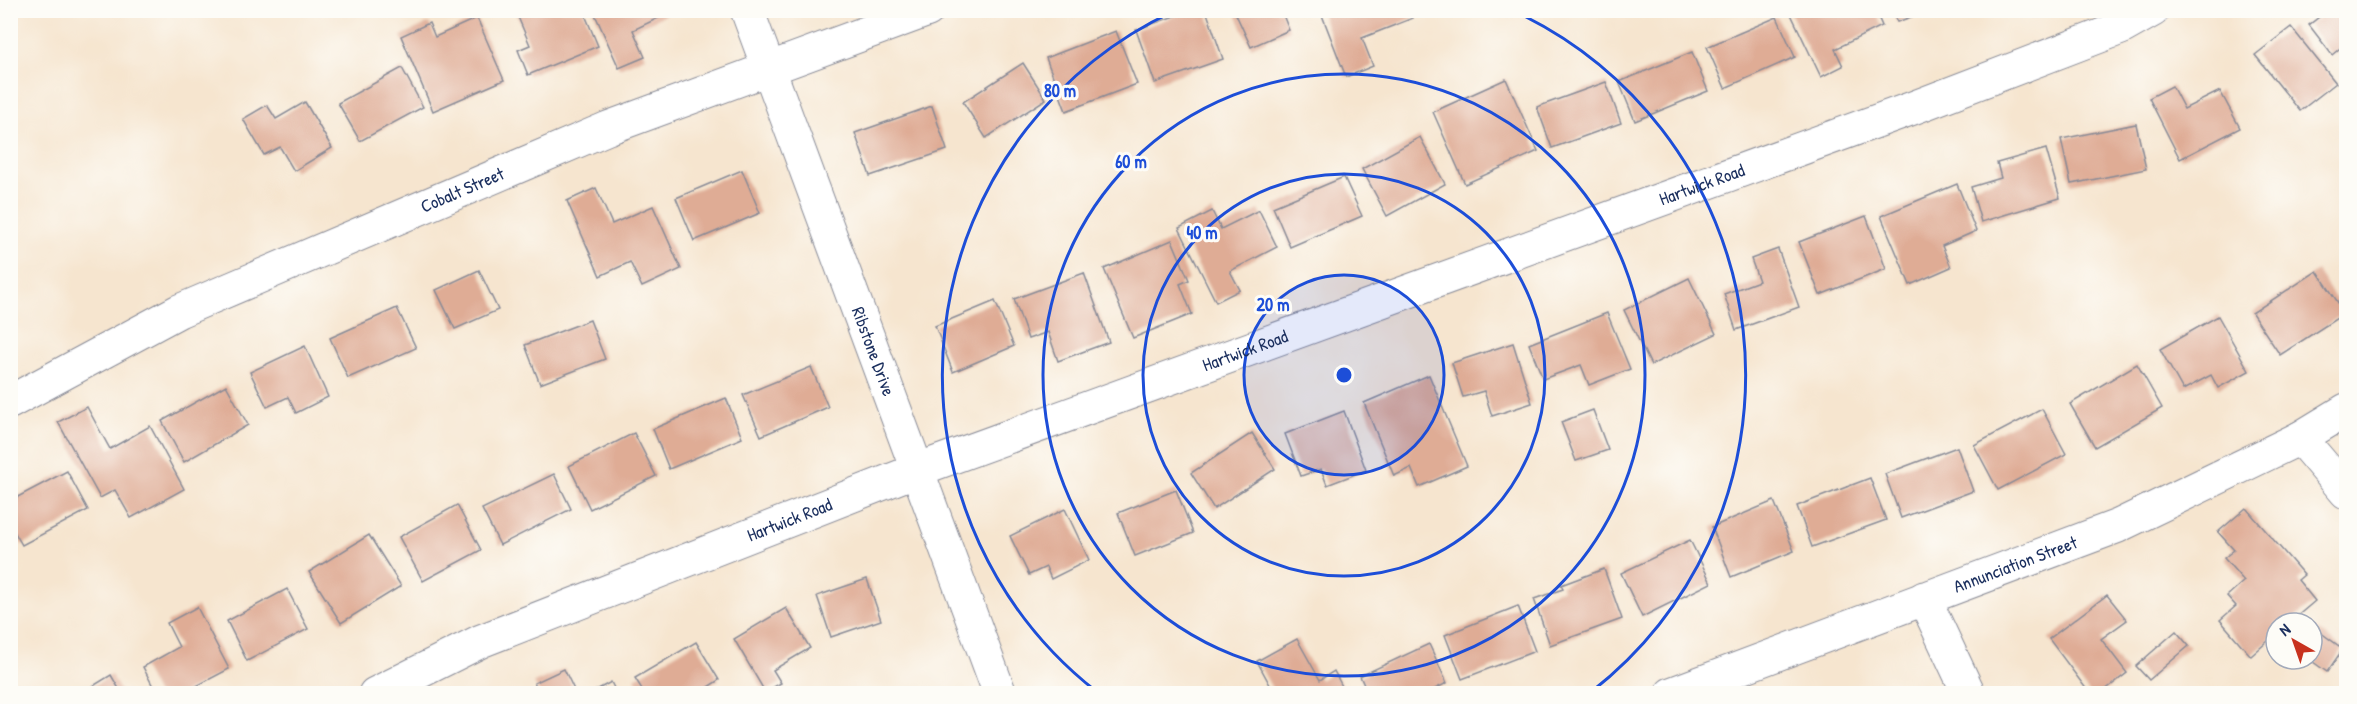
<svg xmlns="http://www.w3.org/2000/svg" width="2357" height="704" viewBox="0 0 2357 704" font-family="'Patrick Hand',sans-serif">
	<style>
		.building { fill: #dfac95 }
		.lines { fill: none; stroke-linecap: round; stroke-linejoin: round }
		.street-casing { stroke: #888a96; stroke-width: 35 }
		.street { stroke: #fff; stroke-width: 33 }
		.ring { fill: none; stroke: #1d4ed8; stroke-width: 3 }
		.labels { text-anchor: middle; stroke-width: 6; stroke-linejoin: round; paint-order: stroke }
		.street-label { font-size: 18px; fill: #1b2f5e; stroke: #fdfcf7 }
		.centre { fill: #1d4ed8; stroke: #fdfcf7; stroke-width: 3 }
		.ring-label { font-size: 18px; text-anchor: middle; font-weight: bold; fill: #1d4ed8; stroke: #fdfcf7; stroke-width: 6; stroke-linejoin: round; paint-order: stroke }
	</style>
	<rect width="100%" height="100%" fill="#fdfcf7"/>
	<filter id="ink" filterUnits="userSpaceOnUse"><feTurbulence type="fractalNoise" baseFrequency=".0167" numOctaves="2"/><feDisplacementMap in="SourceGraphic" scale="12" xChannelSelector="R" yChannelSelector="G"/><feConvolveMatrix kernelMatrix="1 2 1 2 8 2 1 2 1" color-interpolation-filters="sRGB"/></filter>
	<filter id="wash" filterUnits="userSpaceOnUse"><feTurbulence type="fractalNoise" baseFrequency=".008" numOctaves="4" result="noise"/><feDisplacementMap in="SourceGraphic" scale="24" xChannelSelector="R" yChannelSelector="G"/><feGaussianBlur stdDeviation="1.35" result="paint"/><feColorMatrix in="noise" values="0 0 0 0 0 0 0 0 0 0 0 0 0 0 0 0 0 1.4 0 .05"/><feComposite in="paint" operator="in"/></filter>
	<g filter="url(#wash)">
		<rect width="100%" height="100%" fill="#f6e5cf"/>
		<g id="blocks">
			<!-- building -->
			<g class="building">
				<path d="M515,10H583L598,46L528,75L518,50L530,45Z"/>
				<path d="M593,10H675L633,30L645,57L619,68Z"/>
				<path d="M1191,10H1206L1223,59L1155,83L1136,30Z"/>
				<path d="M1234,10H1281L1289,30L1251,47Z"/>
				<path d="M1320,10H1410L1413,18L1362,38L1373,66L1346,77Z"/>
				<path d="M1789,10H1875L1882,26L1835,49L1843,66L1821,77Z"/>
				<path d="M1892,10H1928V11L1897,22Z"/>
				<path d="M2328,10H2346V43L2332,55L2309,25Z"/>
				<path d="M1777,17L1795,57L1725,88L1707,47Z"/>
				<path d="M477,18L504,80L433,111L401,36L429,23L435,37Z"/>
				<path d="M2291,27L2336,83L2300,111L2255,55Z"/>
				<path d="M1116,31L1137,84L1066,111L1046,58Z"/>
				<path d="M1692,52L1708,91L1635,121L1619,82Z"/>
				<path d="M1023,63L1046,99L986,138L963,102Z"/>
				<path d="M402,68L423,107L360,141L338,103Z"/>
				<path d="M1506,79L1538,151L1465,184L1433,112Z"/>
				<path d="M1606,82L1621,123L1552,148L1537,107Z"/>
				<path d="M2172,86L2184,109L2220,91L2240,128L2180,159L2149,98Z"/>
				<path d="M305,102L332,148L294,171L280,147L264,155L243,119L267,105L276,119Z"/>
				<path d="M932,106L947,150L870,176L855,133Z"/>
				<path d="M2136,124L2146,169L2071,184L2061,139Z"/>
				<path d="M1420,137L1445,184L1387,216L1362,169Z"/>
				<path d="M2046,149L2060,198L1981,222L1971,187L2001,178L1997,163Z"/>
				<path d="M742,170L760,213L694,241L676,198Z"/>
				<path d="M1344,177L1362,216L1290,247L1273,207Z"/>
				<path d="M1957,184L1976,231L1942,246L1951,267L1910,285L1881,216Z"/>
				<path d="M596,188L612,224L653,206L681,269L642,287L630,262L600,276L567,201Z"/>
				<path d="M1259,210L1277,247L1230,271L1240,290L1216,302L1179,228L1212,211L1221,229Z"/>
				<path d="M1866,216L1886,269L1820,295L1799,242Z"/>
				<path d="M1172,240L1189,280L1180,284L1192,314L1133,338L1104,269Z"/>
				<path d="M1778,249L1799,307L1736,330L1724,294L1759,281L1751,259Z"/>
				<path d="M479,270L498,310L455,329L436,290Z"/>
				<path d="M2317,271L2345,313L2280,355L2252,313Z"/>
				<path d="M1084,273L1109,342L1058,361L1048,332L1028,339L1014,299Z"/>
				<path d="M1689,278L1716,334L1651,365L1624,310Z"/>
				<path d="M995,301L1014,346L953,372L935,326Z"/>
				<path d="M397,308L416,348L348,378L330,338Z"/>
				<path d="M1607,313L1630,369L1589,385L1581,365L1543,379L1529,344Z"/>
				<path d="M2218,316L2249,371L2218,388L2211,375L2183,390L2160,349Z"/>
				<path d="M590,320L605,359L540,384L525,345Z"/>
				<path d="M1513,343L1532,403L1492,416L1484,391L1463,397L1452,363Z"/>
				<path d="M305,346L328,397L296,413L288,397L267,407L250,372Z"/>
				<path d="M2137,364L2162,408L2095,447L2070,404Z"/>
				<path d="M811,367L828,407L761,436L743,395Z"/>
				<path d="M1429,375L1467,466L1419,487L1411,468L1394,476L1364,403Z"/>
				<path d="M226,385L248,425L184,462L162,421Z"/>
				<path d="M726,398L742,438L669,469L653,429Z"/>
				<path d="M87,407L110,449L150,426L184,489L131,518L115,490L100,498L58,422Z"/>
				<path d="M2042,409L2066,454L1998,490L1974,445Z"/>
				<path d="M1593,410L1608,450L1576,461L1561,422Z"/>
				<path d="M1344,411L1366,470L1327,485L1321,469L1301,476L1285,434Z"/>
				<path d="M634,433L656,476L590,509L569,466Z"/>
				<path d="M1252,433L1275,469L1214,509L1191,473Z"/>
				<path d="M1957,447L1973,491L1901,518L1885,474Z"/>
				<path d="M67,471L88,510L22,545L10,524V501Z"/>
				<path d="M554,474L571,509L500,545L482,509Z"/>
				<path d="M1870,478L1886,520L1812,547L1797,506Z"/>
				<path d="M1176,490L1193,533L1135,556L1118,513Z"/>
				<path d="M1774,501L1794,551L1731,577L1712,527Z"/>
				<path d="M457,505L481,550L423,581L399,537Z"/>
				<path d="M2246,508L2304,575L2298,580L2315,601L2289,623H2276V634L2251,656L2220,620L2236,606L2227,596L2244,581L2224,558L2234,550L2218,532Z"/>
				<path d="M1065,509L1089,560L1051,579L1046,567L1029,575L1010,536Z"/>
				<path d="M369,535L401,586L341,623L309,572Z"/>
				<path d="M1690,540L1711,583L1642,617L1621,573Z"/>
				<path d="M1604,569L1622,619L1550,645L1534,599L1563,589L1561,585Z"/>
				<path d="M867,579L881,620L831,637L817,596Z"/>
				<path d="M287,589L308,629L247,661L227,621Z"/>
				<path d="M2107,595L2127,620L2101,639L2127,673L2100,694H2090L2049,639Z"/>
				<path d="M1518,606L1535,651L1462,679L1445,635Z"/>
				<path d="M197,607L229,669L185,692L186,694H157L143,667L179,647L167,623Z"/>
				<path d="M786,608L810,648L773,670L781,683L765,692L734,639Z"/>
				<path d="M2313,627L2343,649L2327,672L2309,659H2312Z"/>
				<path d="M2176,631L2189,646L2149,680L2136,666Z"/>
				<path d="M1297,639L1320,680L1334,671L1346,694H1275L1257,661Z"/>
				<path d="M696,642L719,680L697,694H645L635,678Z"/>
				<path d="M1429,644L1447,683L1425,694H1368L1360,676Z"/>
				<path d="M564,669L576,694H540L534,683Z"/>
				<path d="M111,675L122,694H80Z"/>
				<path d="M611,682L617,694H589Z"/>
			</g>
		</g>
	</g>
	<g filter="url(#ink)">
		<use href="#blocks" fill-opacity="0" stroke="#888a96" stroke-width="1.5"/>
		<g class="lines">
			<defs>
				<g id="street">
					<path id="s1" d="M747,10L1000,694"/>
					<path id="s2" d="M10,402L179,311L608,128L928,10"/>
					<path d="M2300,438L2346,492"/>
					<path d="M1924,598L1969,694"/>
					<path id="s3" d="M375,694L481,641L917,470L1910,109L2121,28L2153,10"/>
					<path id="s4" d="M1671,694L2118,526L2300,438L2346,410"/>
				</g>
			</defs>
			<!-- street casing -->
			<use href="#street" class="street-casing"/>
			<!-- street -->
			<use href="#street" class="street"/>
		</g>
	</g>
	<!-- distance rings -->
	<circle cx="1344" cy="375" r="100" fill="#1d4ed8" fill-opacity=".12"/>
	<g class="ring">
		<circle cx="1344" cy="375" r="100"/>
		<circle cx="1344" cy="375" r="201"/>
		<circle cx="1344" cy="375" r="301"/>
		<path d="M1097 692A402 402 0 0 1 1174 11M1514 11A402 402 0 0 1 1591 692"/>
	</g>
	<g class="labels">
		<!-- street labels -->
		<g class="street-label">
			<text dy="6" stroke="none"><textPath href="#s3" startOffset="1422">Hartwick Road</textPath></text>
			<text dy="6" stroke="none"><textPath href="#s2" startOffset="500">Cobalt Street</textPath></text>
			<text dy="6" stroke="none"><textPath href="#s3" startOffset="936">Hartwick Road</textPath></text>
			<text dy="6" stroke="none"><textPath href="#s1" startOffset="364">Ribstone Drive</textPath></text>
			<text dy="6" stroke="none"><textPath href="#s3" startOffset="450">Hartwick Road</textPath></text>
			<text dy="6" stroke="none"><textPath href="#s4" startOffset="368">Annunciation Street</textPath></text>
		</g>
	</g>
	<circle cx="1344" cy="375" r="9" class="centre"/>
	<g class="ring-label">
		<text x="1060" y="97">80 m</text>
		<text x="1131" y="168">60 m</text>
		<text x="1202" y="239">40 m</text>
		<text x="1273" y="311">20 m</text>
	</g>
	<!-- margin -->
	<rect width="2357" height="704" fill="none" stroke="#fdfcf7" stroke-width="36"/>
	<!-- north arrow -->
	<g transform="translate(2294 641) rotate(320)"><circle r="28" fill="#fdfcf7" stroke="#a3aaba" stroke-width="1.5"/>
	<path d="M0-4.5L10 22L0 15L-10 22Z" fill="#c8321e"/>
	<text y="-9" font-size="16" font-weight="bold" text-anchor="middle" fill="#1b2f5e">N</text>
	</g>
</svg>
